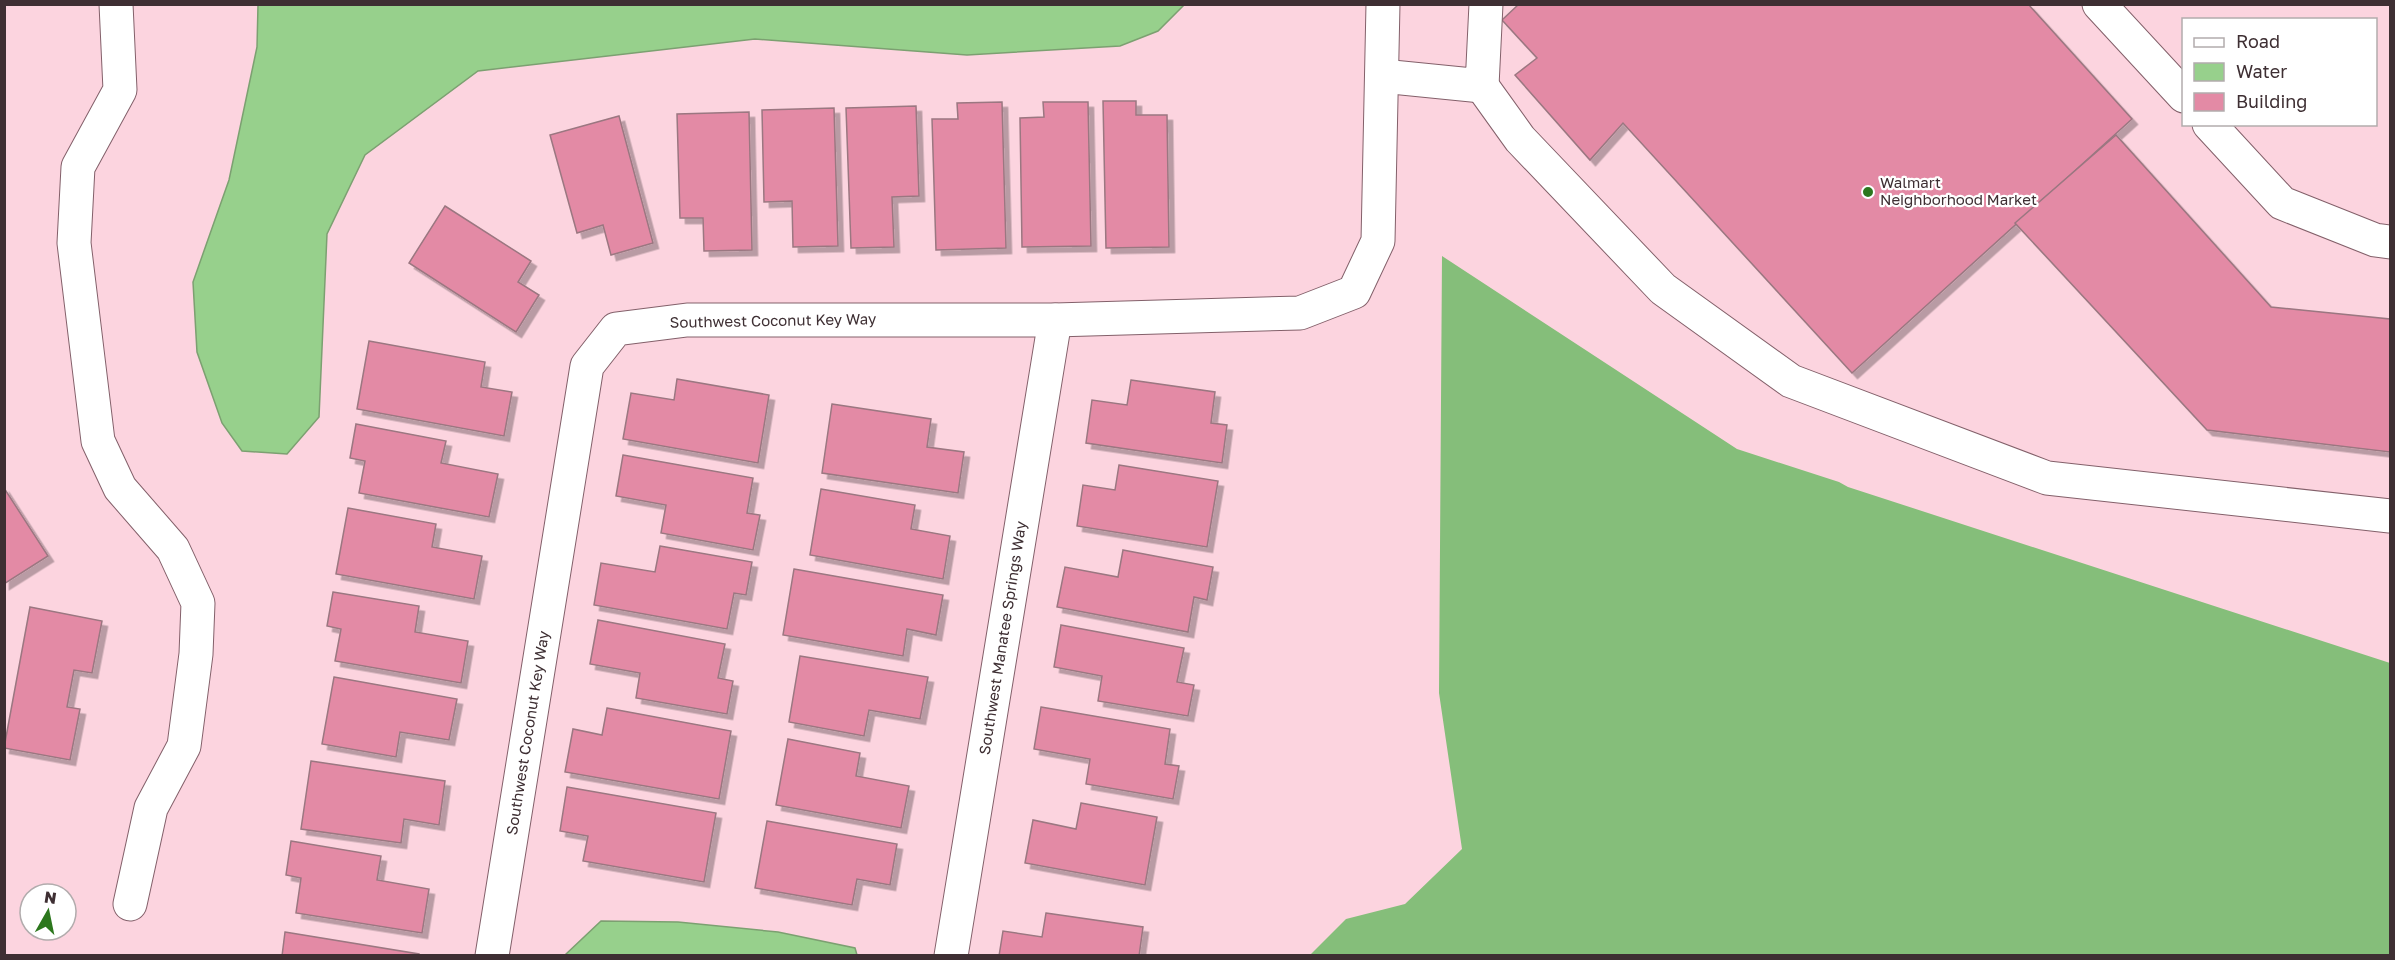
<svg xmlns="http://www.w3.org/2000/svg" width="2395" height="960" viewBox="0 0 2395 960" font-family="'Golos Text',sans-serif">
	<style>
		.forest { fill: #85be7a }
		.water { fill: #97d08c; stroke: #7ca071; stroke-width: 1.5 }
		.building { fill: #e38aa5; stroke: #9b7781; stroke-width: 1.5; filter: url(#shadow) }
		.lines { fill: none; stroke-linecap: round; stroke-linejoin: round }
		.minor-casing { stroke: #83606a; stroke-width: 35 }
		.minor { stroke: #fff; stroke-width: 33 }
		.poi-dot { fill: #2c771d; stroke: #fff; stroke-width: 2 }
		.labels { text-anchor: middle; stroke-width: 4.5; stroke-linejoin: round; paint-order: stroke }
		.poi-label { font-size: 15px; fill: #3e2f33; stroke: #fff; text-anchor: start }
		.street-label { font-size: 15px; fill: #3e2f33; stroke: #fff }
	</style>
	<defs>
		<filter id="shadow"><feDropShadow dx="5.5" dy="5.5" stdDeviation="0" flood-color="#0004"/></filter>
	</defs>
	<rect width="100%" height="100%" fill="#fcd4df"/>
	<!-- forest -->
	<path class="forest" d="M1442,256L1737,449L1839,482L1848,487L2390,663V955H1310L1346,919L1405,904L1462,849L1439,693Z"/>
	<!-- water -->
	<g class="water">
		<path d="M258,5V4L1184,5L1158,31L1120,46L967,55L755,39L478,71L365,155L327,234L319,417L287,454L242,451L222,423L197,352L193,282L229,180L257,47Z"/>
		<path d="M601,921L678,922L778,932L855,948L857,955H565Z"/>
	</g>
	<!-- building -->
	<g class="building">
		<path d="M1519,4H2028L2132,119L1852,373L1623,123L1590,160L1515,75L1537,58L1502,20Z"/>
		<path d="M1103,101H1136V115H1167L1169,247L1106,248Z"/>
		<path d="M1002,102L1006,248L936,250L932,119H958L957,103Z"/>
		<path d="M1043,102H1088L1091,246L1022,247L1020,118L1044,117Z"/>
		<path d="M916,106L919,196L892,197L894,247L851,248L846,108Z"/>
		<path d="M834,108L838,246L793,247L792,201L764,202L762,110Z"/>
		<path d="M749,112L752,250L704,251L703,218H680L677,114Z"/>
		<path d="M619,116L653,243L611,255L603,225L577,233L550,135Z"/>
		<path d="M2116,135L2271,307L2390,319V452L2207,430L2015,223Z"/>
		<path d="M445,206L531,261L518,282L539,295L516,332L409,263Z"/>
		<path d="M369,341L485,362L481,387L512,392L504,436L357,409Z"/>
		<path d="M677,379L769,395L758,463L623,439L631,393L674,400Z"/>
		<path d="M1131,380L1215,392L1211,423L1227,425L1222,463L1086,443L1092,400L1127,405Z"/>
		<path d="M832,404L931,419L927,447L964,452L958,493L822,473Z"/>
		<path d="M356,424L446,441L441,463L498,474L489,517L359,493L365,461L350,458Z"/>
		<path d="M623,455L753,478L747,513L760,515L753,550L661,533L666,505L616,496Z"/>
		<path d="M1119,465L1218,481L1207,547L1077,526L1083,485L1115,490Z"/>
		<path d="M4,488L48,556L4,584Z"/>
		<path d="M821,489L915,505L911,529L950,536L943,579L810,555Z"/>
		<path d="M348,508L436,524L432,547L482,556L474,599L336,574Z"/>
		<path d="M660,546L752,562L746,595L734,593L727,629L594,605L601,563L655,572Z"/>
		<path d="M1123,550L1213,567L1207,600L1194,597L1188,632L1057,607L1065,567L1118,577Z"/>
		<path d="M794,569L943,595L936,635L907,629L903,656L783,635Z"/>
		<path d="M333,592L419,606L415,632L468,641L461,683L335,661L341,629L327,626Z"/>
		<path d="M30,607L102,621L92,673L74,670L67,707L80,709L70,760L4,748Z"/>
		<path d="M598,620L725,644L718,678L733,681L727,714L636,698L640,673L590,664Z"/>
		<path d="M1061,625L1184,648L1177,682L1194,685L1188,716L1098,701L1102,676L1054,667Z"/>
		<path d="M800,656L928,677L920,719L869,710L864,736L789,722Z"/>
		<path d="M334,677L457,699L449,740L400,732L396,757L322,744Z"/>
		<path d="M1041,707L1170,729L1165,764L1179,766L1173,799L1086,784L1090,759L1034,749Z"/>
		<path d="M607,708L731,731L719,799L565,772L573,729L602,735Z"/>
		<path d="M788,739L860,753L856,776L909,786L901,828L776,805Z"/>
		<path d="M311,761L445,781L439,825L404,819L401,843L301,829Z"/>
		<path d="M567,787L716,813L704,882L583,861L588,836L560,831Z"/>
		<path d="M1081,803L1157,817L1145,885L1025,863L1033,820L1076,829Z"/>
		<path d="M767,821L897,844L890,885L857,879L852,905L755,888Z"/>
		<path d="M291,841L381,856L377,880L429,889L422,933L296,913L301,878L286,875Z"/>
		<path d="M1046,913L1143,927L1139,956H999L1003,931L1042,937Z"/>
		<path d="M285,932L419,954V956H282Z"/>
	</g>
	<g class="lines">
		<defs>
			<g id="minor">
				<path d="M116,4L120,90L78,167L74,243L98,441L120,488L173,549L198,603L196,654L184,746L151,808L130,904"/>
				<path d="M2099,4L2184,96"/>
				<path d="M1382,76L1482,86L1486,4"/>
				<path d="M1482,86L1520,139L1663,289L1791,381L2047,478L2390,516"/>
				<path d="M2209,124L2282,203L2375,240L2390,242"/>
				<path d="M492,956L587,366L616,329L687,320H1055L1300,313L1354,292L1378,241L1383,4"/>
				<path d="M951,956L1055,320"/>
			</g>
		</defs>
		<!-- minor casing -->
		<use href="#minor" class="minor-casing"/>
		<!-- minor -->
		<use href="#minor" class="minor"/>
	</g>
	<!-- markers -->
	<circle class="poi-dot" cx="1868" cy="192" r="6"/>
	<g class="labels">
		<!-- poi labels -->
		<g class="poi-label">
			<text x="1880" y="188">Walmart<tspan x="1880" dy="17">Neighborhood Market</tspan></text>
		</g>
		<!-- street labels -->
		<g class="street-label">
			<text transform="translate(773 321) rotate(-1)" y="5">Southwest Coconut Key Way</text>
			<text transform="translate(1003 638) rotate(-81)" y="5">Southwest Manatee Springs Way</text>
			<text transform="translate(528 733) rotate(-81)" y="5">Southwest Coconut Key Way</text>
		</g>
	</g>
	<!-- border -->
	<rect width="2395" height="960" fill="none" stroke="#3e2f33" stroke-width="12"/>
	<!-- legend -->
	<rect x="2182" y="18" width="195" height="108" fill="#ffffff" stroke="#b2acad" stroke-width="1.5"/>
	<rect x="2194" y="38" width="30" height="9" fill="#ffffff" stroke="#b2acad" stroke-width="1.5"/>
	<text x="2236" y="48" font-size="18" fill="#3e2f33">Road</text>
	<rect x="2194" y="63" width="30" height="18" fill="#97d08c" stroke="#b2acad" stroke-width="1.5"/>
	<text x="2236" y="78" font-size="18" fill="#3e2f33">Water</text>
	<rect x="2194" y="93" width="30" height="18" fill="#e38aa5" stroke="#b2acad" stroke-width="1.5"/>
	<text x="2236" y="108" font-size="18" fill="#3e2f33">Building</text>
	<!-- north arrow -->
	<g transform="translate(48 912) rotate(9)"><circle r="28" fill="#ffffff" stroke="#b2acad" stroke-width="1.5"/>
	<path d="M0-4.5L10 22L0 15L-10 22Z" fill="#2c771d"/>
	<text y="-9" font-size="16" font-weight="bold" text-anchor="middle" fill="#3e2f33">N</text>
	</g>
</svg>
